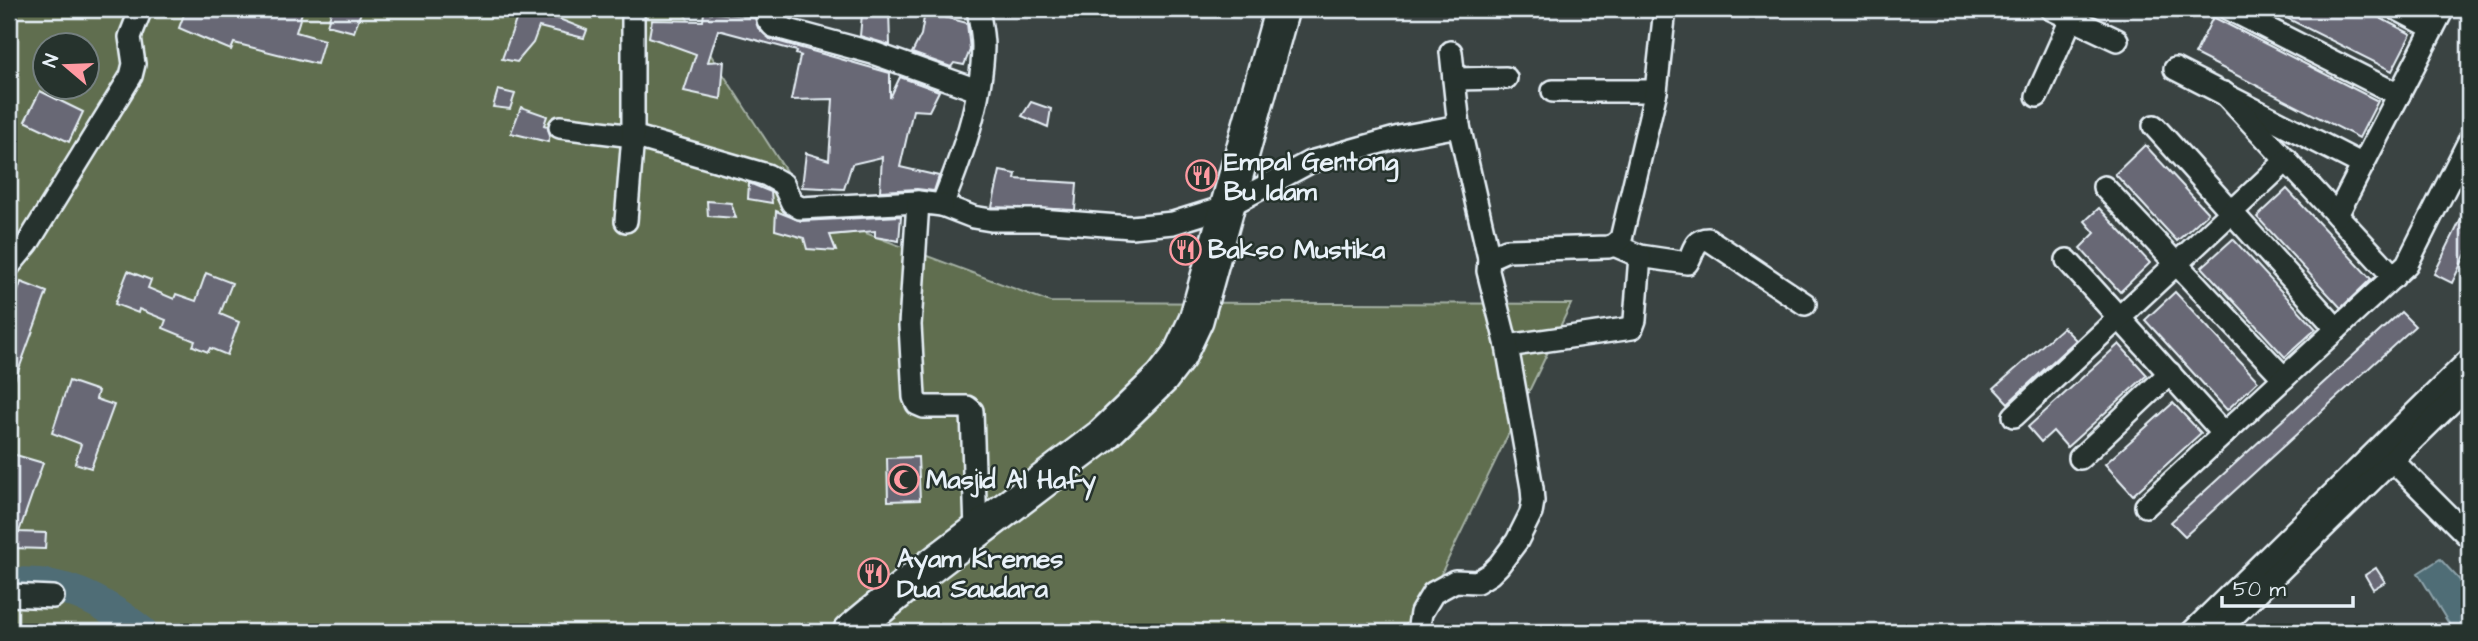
<svg xmlns="http://www.w3.org/2000/svg" width="2478" height="641" viewBox="0 0 2478 641" font-family="'Architects Daughter',sans-serif">
	<style>
		.green { fill: #606e4f; stroke: #a4b0a4; stroke-width: 2; fill-rule: evenodd }
		.water { fill: #4f6d76; stroke: #8ca2aa; stroke-width: 2 }
		.lines { fill: none; stroke-linecap: round; stroke-linejoin: round }
		.river { stroke: #4f6d76; stroke-width: 32 }
		.building { fill: #686774; stroke: #e8f1f8; stroke-width: 2 }
		.street-casing { stroke: #e8f1f8; stroke-width: 26 }
		.primary-casing { stroke: #e8f1f8; stroke-width: 38 }
		.street { stroke: #26332d; stroke-width: 21 }
		.primary { stroke: #26332d; stroke-width: 33 }
		.labels { text-anchor: middle; stroke-width: 5; stroke-linejoin: round; paint-order: stroke }
		.poi-label { font-size: 26px; font-weight: bold; fill: #e8f1f8; stroke: #26332d; text-anchor: start }
	</style>
	<rect width="100%" height="100%" fill="#3a4342"/>
	<filter id="ink" filterUnits="userSpaceOnUse"><feTurbulence type="fractalNoise" baseFrequency=".0143" numOctaves="2"/><feDisplacementMap in="SourceGraphic" scale="14" xChannelSelector="R" yChannelSelector="G"/><feConvolveMatrix kernelMatrix="1 2 1 2 8 2 1 2 1" color-interpolation-filters="sRGB"/></filter>
	<g filter="url(#ink)">
		<!-- green -->
		<path class="green" d="M9,9H681L806,202L830,235L863,232L1050,302L1571,304L1413,632H9ZM46,46H88V88H46Z"/>
		<!-- water -->
		<path class="water" d="M2440,559L2469,590V629L2465,632H2454L2418,573Z"/>
		<g class="lines">
			<!-- river -->
			<path class="river" d="M9,584C62,579 101,600 142,632"/>
		</g>
		<!-- building -->
		<g class="building">
			<path d="M186,9H303L296,32L324,40L317,64L234,43L231,50L207,40L179,28Z"/>
			<path d="M332,9H362L354,32L327,25Z"/>
			<path d="M520,9H534L587,30L584,38L539,27L533,43L517,62L502,59Z"/>
			<path d="M879,9H889L890,45L860,36L862,14L877,15Z"/>
			<path d="M2269,9H2363L2411,34L2392,71Z"/>
			<path d="M704,12L746,16L755,18L758,28L770,39L890,73V98L900,77L939,91L929,111L913,110L900,167L939,176L934,191L917,189L880,191L882,157L852,164L844,189L802,187L806,153L829,160L833,99L791,100L800,56H802L796,54L797,51L718,30L708,62L724,61L721,99L684,91L696,54L649,37L652,20L703,21Z"/>
			<path d="M925,12L967,23L970,50L964,65L954,63L951,67L912,53L921,35Z"/>
			<path d="M2213,17L2378,101L2359,138L2195,54Z"/>
			<path d="M498,90L515,94L510,109L493,107Z"/>
			<path d="M40,91L83,112L69,142L25,121Z"/>
			<path d="M1031,102L1051,109L1048,127L1022,116Z"/>
			<path d="M521,107L547,116L544,125L547,126L550,135L548,142L511,133Z"/>
			<path d="M2145,145L2208,213L2177,241L2115,174Z"/>
			<path d="M1000,171L1016,174L1015,179L1077,183L1075,210L992,207Z"/>
			<path d="M749,183L771,192L772,203L748,199Z"/>
			<path d="M2287,189L2371,279L2341,308L2257,217Z"/>
			<path d="M707,201L731,203L736,218L708,216Z"/>
			<path d="M2469,203V247L2452,283L2434,274Z"/>
			<path d="M2099,208L2150,263L2120,292L2080,248L2095,233L2085,221Z"/>
			<path d="M776,211L801,221L901,216L899,241L875,237V231L830,235L836,251L807,249L804,238L775,230Z"/>
			<path d="M2233,239L2316,329L2285,357L2202,267Z"/>
			<path d="M128,271L151,280L148,288L174,299L176,294L196,301L206,273L232,283L220,314L239,322L227,355L210,348L208,352L193,346L195,341L163,328L166,320L139,309L138,313L115,304Z"/>
			<path d="M21,282L47,292L12,388H9V299L15,300Z"/>
			<path d="M2175,292L2258,381L2227,410L2145,320Z"/>
			<path d="M2401,312L2415,326L2185,536L2171,522Z"/>
			<path d="M2063,327L2076,340L2008,403L1994,388Z"/>
			<path d="M2119,344L2147,375L2067,447L2053,431L2041,442L2028,427Z"/>
			<path d="M69,381L98,391L96,399L114,405L91,468L75,463L81,444L52,433Z"/>
			<path d="M2173,403L2201,433L2133,495L2105,464Z"/>
			<path d="M9,453L43,463L19,532L46,533L45,549L12,548L9,554Z"/>
			<path d="M918,457L920,500L888,501L887,458Z"/>
			<path d="M2376,568L2385,582L2373,589L2365,575Z"/>
		</g>
		<g class="lines">
			<defs>
				<g id="street">
					<path d="M767,9L768,20L773,26L873,53L977,90"/>
					<path d="M978,9C980,21 983,34 983,47C982,100 962,156 942,205L973,217L991,220H1040L1131,227L1173,223L1228,206L1310,162L1399,137L1459,126"/>
					<path d="M2051,9L2117,40"/>
					<path d="M2229,9L2399,95"/>
					<path d="M2397,9L2433,28"/>
					<path d="M1451,52L1459,126L1489,258"/>
					<path d="M2175,69L2363,165"/>
					<path d="M1454,79L1506,78"/>
					<path d="M1553,91H1656"/>
					<path d="M2224,93L2394,277"/>
					<path d="M2037,96L2072,17"/>
					<path d="M2154,126L2337,329"/>
					<path d="M560,127L633,136L767,175L783,184L792,203L800,208L918,202"/>
					<path d="M2104,187L2284,378"/>
					<path d="M942,205L918,202L910,325L914,397L917,404L924,407H967L972,411L976,531"/>
					<path d="M2337,215L2443,9"/>
					<path d="M626,221L633,136V9"/>
					<path d="M1614,245L1640,256L1687,263C1694,253 1693,239 1708,239L1805,304"/>
					<path d="M2067,260L2224,434"/>
					<path d="M9,266L28,243L131,76L134,64L130,37L141,9"/>
					<path d="M1507,346L1632,328L1635,320L1640,256"/>
					<path d="M2014,416L2287,160"/>
					<path d="M2080,458L2170,373"/>
					<path d="M2393,461L2469,537"/>
					<path d="M2146,506L2407,264L2469,141"/>
					<path d="M9,595L53,597"/>
					<path d="M1418,632L1421,613L1433,593L1455,581L1477,582L1490,574L1499,565L1517,541L1531,513L1533,501L1532,488L1507,346L1488,271L1489,258L1507,250L1608,247L1614,245L1621,239L1656,91L1665,9"/>
					<path d="M2192,632L2469,360"/>
					<path d="M2217,632L2469,385"/>
				</g>
				<path id="primary" d="M850,632L914,579L1102,436L1162,378L1179,356L1196,320L1282,9"/>
			</defs>
			<!-- street casing -->
			<use href="#street" class="street-casing"/>
			<!-- primary casing -->
			<use href="#primary" class="primary-casing"/>
			<!-- street -->
			<use href="#street" class="street"/>
			<!-- primary -->
			<use href="#primary" class="primary"/>
		</g>
	</g>
	<!-- icons -->
	<defs>
		<symbol id="restaurant-ring" viewBox="-11 -11 22 22"><circle r="9.5" fill="#26332d" stroke="#ff9aa2" stroke-width="1.5"/><path d="M-5-6h1v4h1v-4h1v4h1v-4h1v5L-1.5 .5V6h-2V.5L-5-1ZM5-6V6H3V1.5H1.5Q1.5-4 5-6Z" fill="#ff9aa2"/></symbol>
		<symbol id="mosque-ring" viewBox="-11 -11 22 22"><circle r="9.5" fill="#26332d" stroke="#ff9aa2" stroke-width="1.5"/><path d="M3.5-4.9A6 6 0 1 0 3.5 4.9A5 5 0 1 1 3.5-4.9Z" fill="#ff9aa2"/></symbol>
	</defs>
	<g fill-rule="evenodd">
		<use href="#restaurant-ring" x="1184" y="158" width="35" height="35"/>
		<use href="#restaurant-ring" x="1168" y="232" width="35" height="35"/>
		<use href="#mosque-ring" x="886" y="462" width="35" height="35"/>
		<use href="#restaurant-ring" x="856" y="556" width="35" height="35"/>
	</g>
	<g class="labels">
		<!-- poi labels -->
		<g class="poi-label">
			<text x="1224" y="170">Empal Gentong<tspan x="1224" dy="30">Bu Idam</tspan></text>
			<text x="1208" y="258">Bakso Mustika</text>
			<text x="926" y="488">Masjid Al Hafy</text>
			<text x="897" y="567">Ayam Kremes<tspan x="897" dy="30">Dua Saudara</tspan></text>
		</g>
	</g>
	<!-- margin -->
	<rect width="2478" height="641" fill="none" stroke="#26332d" stroke-width="35"/>
	<rect x="18" y="18" width="2443" height="606" fill="none" stroke="#e8f1f8" stroke-width="2.5" filter="url(#ink)"/>
	<!-- north arrow -->
	<g transform="translate(66 66) rotate(289)"><circle r="33" fill="#26332d" stroke="#747f7e" stroke-width="2"/>
	<path d="M0-5L12 26L0 18L-12 26Z" fill="#ff9aa2"/>
	<text y="-10" font-size="19" font-weight="bold" text-anchor="middle" fill="#e8f1f8">N</text>
	</g>
	<!-- scale -->
	<path d="M2222 596v10h131v-10" fill="none" stroke="#e8f1f8" stroke-width="3.5"/>
	<text x="2233" y="596" font-size="21" fill="#e8f1f8" stroke="#26332d" stroke-width="5" paint-order="stroke">50 m</text>
</svg>
